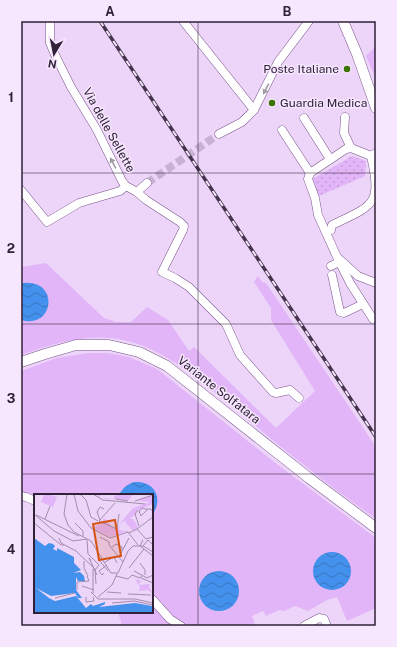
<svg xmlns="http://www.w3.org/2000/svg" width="397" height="647" viewBox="0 0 397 647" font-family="'Public Sans',sans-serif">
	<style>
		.grass { fill: #e1b5f7 }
		.garden { fill: url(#garden-dots) }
		.water { fill: url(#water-waves) }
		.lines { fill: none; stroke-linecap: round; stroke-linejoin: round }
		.minor-tunnel { stroke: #c7b1d3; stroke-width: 8; stroke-dasharray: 8 4; stroke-linecap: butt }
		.minor-casing { stroke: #785389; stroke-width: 9 }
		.major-casing { stroke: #785389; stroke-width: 11 }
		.minor { stroke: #fff; stroke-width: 8 }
		.major { stroke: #fff; stroke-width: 10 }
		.rail-casing { stroke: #45344d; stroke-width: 3.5 }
		.rail { stroke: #f6e6fe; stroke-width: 2; stroke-dasharray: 6; stroke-linecap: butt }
		.oneway { fill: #a29ba5 }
		.grid { fill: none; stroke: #312138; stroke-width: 1; stroke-opacity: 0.55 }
		.poi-dot { fill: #3d7401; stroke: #f6e6fe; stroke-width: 1.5 }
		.labels { text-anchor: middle; stroke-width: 3; stroke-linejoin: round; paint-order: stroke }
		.poi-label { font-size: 12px; fill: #312138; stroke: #f6e6fe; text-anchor: end }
		.street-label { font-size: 12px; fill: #312138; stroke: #f6e6fe }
		.inset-river { fill: none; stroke: #4391ed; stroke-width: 2 }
		.inset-road { fill: none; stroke: #a28dac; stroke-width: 1 }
		.view { fill: #d65310; fill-opacity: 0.15; stroke: #d65310; stroke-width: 2 }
		.inset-edge { fill: none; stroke: #312138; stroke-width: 2 }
		.neatline { fill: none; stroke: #312138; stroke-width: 1.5 }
		.grid-label { font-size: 13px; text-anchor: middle; font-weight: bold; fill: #312138 }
	</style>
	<defs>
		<pattern id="garden-dots" width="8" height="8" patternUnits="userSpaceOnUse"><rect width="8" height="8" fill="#e1b5f7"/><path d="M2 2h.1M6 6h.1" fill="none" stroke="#c29bd4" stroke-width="1.8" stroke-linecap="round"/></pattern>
		<pattern id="water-waves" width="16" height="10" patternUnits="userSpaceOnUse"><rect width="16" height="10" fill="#4391ed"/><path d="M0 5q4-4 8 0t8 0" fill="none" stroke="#3976c1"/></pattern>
	</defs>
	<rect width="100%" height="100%" fill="#edd5fa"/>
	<!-- grass -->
	<g class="grass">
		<path d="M376,46V77H375L366,56Z"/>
		<path d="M46,263L104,318L116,322H131L147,307L168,320L189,351L194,347L276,428L315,391L271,320V308L254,282L258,276L262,282L266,283L376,447V519C353,502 330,486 308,468C279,446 251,422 223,399C189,372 155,342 110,338C79,335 50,345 21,355V267Z"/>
		<path d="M88,353H107L129,357L157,369L278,465L376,538V608L347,621L337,597L327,600L308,611L295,606L284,611L279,610L266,616L263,611L252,616L255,623L248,626H186L172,617L152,597V495H35V498L21,493V371L57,358Z"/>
		<path d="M152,605L174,626H122L118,612H152Z"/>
	</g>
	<!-- garden -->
	<path class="garden" d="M352,156L366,161L365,176L319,196L311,180Z"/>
	<!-- water -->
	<g class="water">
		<path d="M24,283C60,280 54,330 21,320V284Z"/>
		<path d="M135,482C155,481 164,499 152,515V495H119C123,488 127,484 135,482Z"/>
		<circle cx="332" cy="571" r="19"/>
		<circle cx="219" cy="591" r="20"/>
	</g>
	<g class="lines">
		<!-- minor-tunnel -->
		<path class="minor-tunnel" d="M147,183L219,134"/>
		<defs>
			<g id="minor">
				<path d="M50,21V43L56,57L71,87L97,130L122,181L126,186L137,192L146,200L180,222L184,226L183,230L162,272L175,278L189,287L226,324L240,355L273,392L276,393L290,390L299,398"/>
				<path d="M183,21L254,110"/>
				<path d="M345,117L344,133L351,148"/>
				<path d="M304,118L330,159"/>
				<path d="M282,130L310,173"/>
				<path d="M219,134L242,122L254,110L278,62L309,21"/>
				<path d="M371,156L351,148L346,149L310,173L308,179L315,198L318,215L337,257L358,276L376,283"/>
				<path d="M21,190L47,222L79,203L120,191L126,186"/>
				<path d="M137,192L147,183"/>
				<path d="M331,230L332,225C374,205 382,205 371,156L376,153"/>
				<path d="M339,261L350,283L373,319"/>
				<path d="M331,266L339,262"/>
				<path d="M332,275L340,312L344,313L363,304"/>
				<path d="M21,496L26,497L35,501"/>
				<path d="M152,599L170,619L181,626"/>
				<path d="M304,626L319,618L324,619L327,626"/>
			</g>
			<g id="major">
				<path d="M343,21L357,54L376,108"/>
				<path d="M21,362L45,354L76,345H109L139,352L167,366L309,478L376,528"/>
			</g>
		</defs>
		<!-- minor casing -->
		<use href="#minor" class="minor-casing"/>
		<!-- major casing -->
		<use href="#major" class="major-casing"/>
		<!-- minor -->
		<use href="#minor" class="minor"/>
		<!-- major -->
		<use href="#major" class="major"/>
		<defs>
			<path id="rail" d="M100,21L376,437"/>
		</defs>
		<!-- rail casing -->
		<use href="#rail" class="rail-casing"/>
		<!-- rail -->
		<use href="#rail" class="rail"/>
	</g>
	<!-- one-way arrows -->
	<defs><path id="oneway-solid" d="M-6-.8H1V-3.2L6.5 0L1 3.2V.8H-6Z"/></defs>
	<g class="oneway">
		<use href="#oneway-solid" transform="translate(266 89) rotate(117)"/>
		<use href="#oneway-solid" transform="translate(113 163) rotate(-118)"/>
	</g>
	<!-- grid -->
	<path class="grid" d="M198,21V626M21,173H376M21,324H376M21,474H376"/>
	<!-- markers -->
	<g class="poi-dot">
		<circle cx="347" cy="69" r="4"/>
		<circle cx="272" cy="103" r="4"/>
	</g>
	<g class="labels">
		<!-- poi labels -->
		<g class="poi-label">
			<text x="339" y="73">Poste Italiane</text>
			<text x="280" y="107" text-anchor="start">Guardia Medica</text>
		</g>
		<!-- street labels -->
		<g class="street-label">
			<text transform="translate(109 130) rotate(61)" y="4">Via delle Sellette</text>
			<text transform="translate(219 390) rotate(38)" y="4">Variante Solfatara</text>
		</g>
	</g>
	<!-- overview -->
	<g transform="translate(34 494)">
		<rect width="119" height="119" fill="#edd5fa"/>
		<path d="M68,0L66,3L79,5L82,0H99L95,6L73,5L64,2ZM119,1V10L104,16L101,21L87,29L85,36L97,38H90L76,43L57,34L67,30L65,27L68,28L70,24L78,33L84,35L87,28L99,14L116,8L104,7ZM101,85L108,87L105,89L106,91L116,90L115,93L119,100L114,96L105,97L106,93Z" fill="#e1b5f7"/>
		<path d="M14,0L23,3L19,13L7,8L10,1Z" fill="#e1b5f7"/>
		<path d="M94,24L99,25L104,33L99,37L91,28Z" fill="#e1b5f7"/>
		<path d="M0,44L11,52L15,49L19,50L21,52L19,55L23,57V54L40,63V69L47,76L39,79L46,78L50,82L51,87H44L42,83V96L48,104H44L41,99L17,102L2,94L15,104L21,107L42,102L52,114L57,110L59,112L71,108V110L65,113L101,109L118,112L119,119H0Z" fill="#4391ed"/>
		<path class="inset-river" d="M0,86L42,89M0,89L40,90"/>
		<path class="inset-road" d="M33,0L30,20L34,31L40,38L57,47L77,79H84L94,57L99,52H109L119,58M40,0L44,17L57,34L76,44L94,38L104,51M46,0L52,6L57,23L64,27M59,0L69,6L111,10M82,5L94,7M101,7L119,1M114,15L107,22L105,17L107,15L109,14L111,15H116L119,17M104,16L101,20L105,32M0,20L20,37L39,47L53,45M2,21L45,42M11,25L16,12M66,26L63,18L66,13L70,15M65,27L83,35L85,20M65,27L81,9M0,29L27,51H30M41,29L49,37V42M103,35L119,23M95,39L103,35L112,45L119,43M66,43L75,48V51L89,68M25,44L27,49L42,57L62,76M53,46L54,60L65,71L61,76L62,90M109,46L106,52L119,62M109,52L114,46L118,50M78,53L82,50L88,53V57M85,63L95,44M65,66L74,77M50,67V74L54,82M57,67L55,64L63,81M71,68L80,63L83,69M106,69L111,76V81M95,74L110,55M59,75V99M100,77L113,84L119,81M70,79L68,81L65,77L73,71M82,82L94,85L98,81L106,84L108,82M107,84L119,89M48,92L60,96M43,96V88L55,87L53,82M57,98L64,105H101L119,109M73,98L87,99M94,100L117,101M52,103V108L60,107L59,103M64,103L78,91L83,80M21,104L41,99M78,109L100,107L119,111"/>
		<path class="view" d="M81,26L87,62L65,66L59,30Z"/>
		<rect width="119" height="119" class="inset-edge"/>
	</g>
	<!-- border -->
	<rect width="397" height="647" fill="none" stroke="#f6e6fe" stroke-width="44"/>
	<!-- north arrow -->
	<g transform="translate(54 54) rotate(190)" stroke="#f6e6fe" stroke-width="3" paint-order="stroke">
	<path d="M0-3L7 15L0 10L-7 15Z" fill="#312138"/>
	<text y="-6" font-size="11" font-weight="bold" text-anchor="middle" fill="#312138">N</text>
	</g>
	<rect x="22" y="22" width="353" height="603" class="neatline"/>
	<g class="grid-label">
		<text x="110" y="16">A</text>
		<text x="287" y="16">B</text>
		<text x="11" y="102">1</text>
		<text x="11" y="253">2</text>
		<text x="11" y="403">3</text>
		<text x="11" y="554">4</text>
	</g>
</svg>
